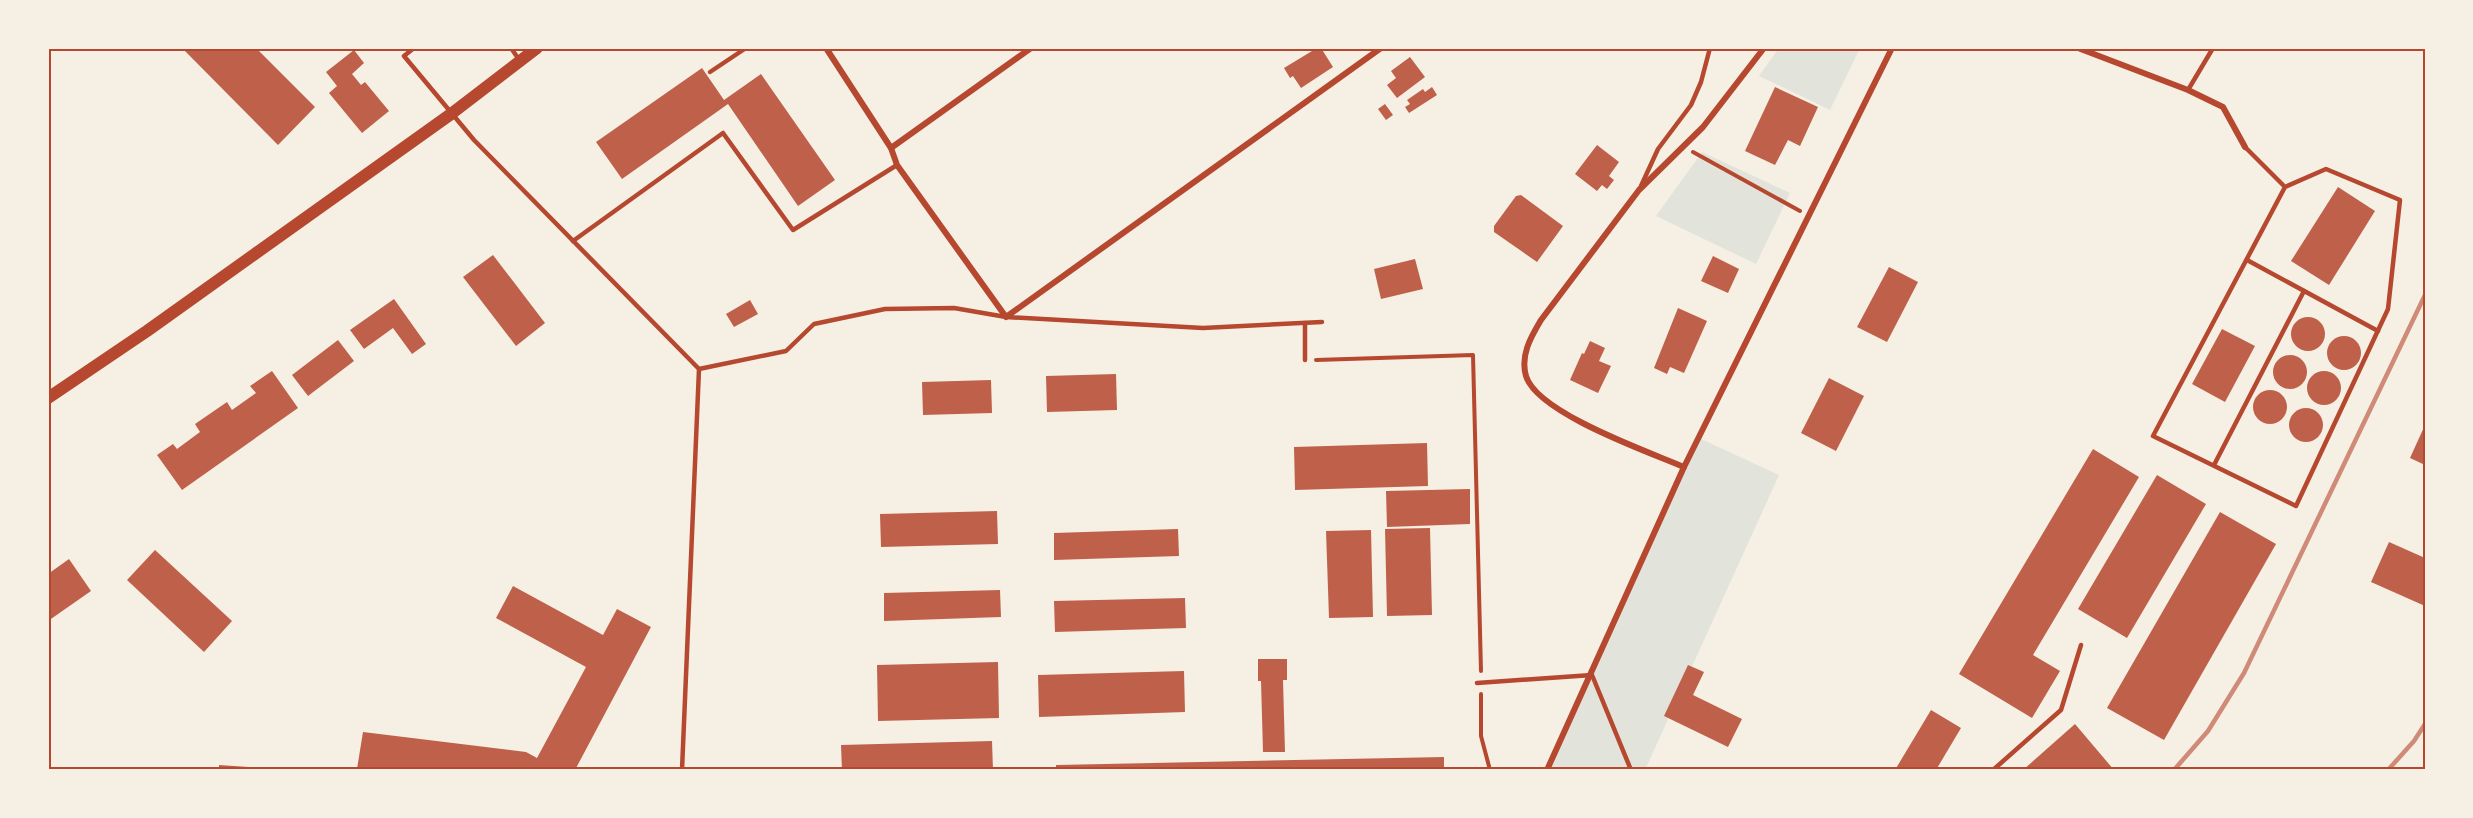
<svg xmlns="http://www.w3.org/2000/svg" width="2473" height="818" viewBox="0 0 2473 818" font-family="'DejaVu Sans',sans-serif">
	<style>
		.green { fill: #e2e4dc }
		.building { fill: #bf614a }
		.lines { fill: none; stroke-linecap: round; stroke-linejoin: round }
		.path { stroke: #b5482f; stroke-width: 4 }
		.service { stroke: #b5482f; stroke-width: 4.5 }
		.minor { stroke: #b5482f; stroke-width: 6 }
		.secondary { stroke: #b5482f; stroke-width: 12 }
		.rail { stroke: #cf8b77; stroke-width: 4.5 }
		.neatline { fill: none; stroke: #b5482f; stroke-width: 2 }
	</style>
	<rect width="100%" height="100%" fill="#f6efe4"/>
	<!-- green -->
	<g class="green">
		<path d="M1779,48H1860L1830,110L1759,76Z"/>
		<path d="M1702,152L1790,193L1756,264L1656,216Z"/>
		<path d="M1699,438L1779,475L1645,770H1551L1592,675Z"/>
	</g>
	<!-- building -->
	<g class="building">
		<path d="M182,48H256L315,107L278,145Z"/>
		<path d="M1317,48H1321L1333,67L1301,88L1293,76L1290,78L1284,68Z"/>
		<path d="M354,50L364,63L352,74L361,85L365,82L389,111L362,133L329,93L337,86L326,72Z"/>
		<path d="M1410,57L1425,77L1397,98L1387,85L1396,78L1391,71Z"/>
		<path d="M702,68L724,100L761,74L835,180L798,206L728,104L622,179L596,142Z"/>
		<path d="M1432,87L1437,95L1409,113L1405,107L1410,104L1407,100L1423,89L1425,92Z"/>
		<path d="M1775,87L1818,107L1800,146L1788,140L1775,165L1745,151Z"/>
		<path d="M1385,104L1393,115L1386,120L1378,109Z"/>
		<path d="M1597,145L1619,162L1609,176L1614,180L1607,189L1602,185L1597,191L1575,174Z"/>
		<path d="M2338,187L2375,211L2329,285L2291,261Z"/>
		<path d="M1521,195L1563,226L1537,262L1494,232V226L1516,196Z"/>
		<path d="M493,255L545,323L516,346L463,277Z"/>
		<path d="M1713,256L1739,269L1728,293L1701,281Z"/>
		<path d="M1415,259L1423,289L1381,299L1374,269Z"/>
		<path d="M1889,267L1918,282L1887,342L1857,327Z"/>
		<path d="M394,299L426,344L412,354L393,328L364,349L350,330Z"/>
		<path d="M750,300L758,314L734,327L726,314Z"/>
		<path d="M1678,308L1707,321L1684,373L1670,367L1667,374L1654,368Z"/>
		<circle cx="2308" cy="334" r="17"/>
		<path d="M2222,329L2255,346L2225,402L2192,384Z"/>
		<circle cx="2344" cy="353" r="17"/>
		<path d="M338,340L354,361L308,396L292,375Z"/>
		<path d="M1590,341L1605,348L1599,361L1611,366L1598,393L1570,380L1582,353L1584,354Z"/>
		<circle cx="2290" cy="372" r="17"/>
		<path d="M272,371L298,408L182,490L157,455L173,444L177,449L200,432L195,424L227,402L232,410L256,393L250,386Z"/>
		<circle cx="2324" cy="388" r="17"/>
		<path d="M1116,374L1117,410L1047,412L1046,376Z"/>
		<path d="M1829,378L1864,396L1836,451L1801,433Z"/>
		<path d="M991,380L992,413L923,415L922,382Z"/>
		<circle cx="2270" cy="407" r="17"/>
		<circle cx="2306" cy="425" r="17"/>
		<path d="M2425,425V465L2410,458Z"/>
		<path d="M1427,443L1428,486L1295,490L1294,447Z"/>
		<path d="M2093,449L2139,477L2033,655L2060,671L2032,718L1959,674Z"/>
		<path d="M2157,475L2206,504L2127,638L2078,609Z"/>
		<path d="M1470,489V524L1387,527L1386,491Z"/>
		<path d="M997,511L998,544L881,547L880,514Z"/>
		<path d="M2220,512L2276,544L2164,740L2107,708Z"/>
		<path d="M1430,528L1432,615L1387,616L1385,529Z"/>
		<path d="M1178,529L1179,556L1054,560V533Z"/>
		<path d="M1371,530L1373,617L1329,618L1326,531Z"/>
		<path d="M2389,542L2425,558V606L2371,582Z"/>
		<path d="M155,550L232,621L204,652L127,580Z"/>
		<path d="M69,559L91,591L48,621V574Z"/>
		<path d="M513,586L603,635L617,609L651,627L575,770L357,769L363,732L526,752L537,758L586,667L496,618Z"/>
		<path d="M1000,590L1001,617L884,621V593Z"/>
		<path d="M1185,598L1186,628L1055,632L1054,601Z"/>
		<path d="M1258,659H1287V680H1283L1285,752H1263L1261,681H1258Z"/>
		<path d="M998,662L999,718L878,721L877,665Z"/>
		<path d="M1688,665L1704,672L1693,695L1742,719L1728,747L1664,716Z"/>
		<path d="M1184,671L1185,712L1039,717L1038,675Z"/>
		<path d="M1931,710L1961,728L1936,770H1895Z"/>
		<path d="M2075,724L2114,770H2023Z"/>
		<path d="M992,741L993,770H842L841,745Z"/>
		<path d="M1444,757V770H1056V765Z"/>
		<path d="M219,765L262,768L261,770H219Z"/>
	</g>
	<g class="lines">
		<!-- path -->
		<g class="path">
			<path d="M1693,152L1800,211"/>
			<path d="M1316,360L1473,355L1481,671"/>
			<path d="M1481,694V736L1490,770"/>
		</g>
		<!-- service -->
		<g class="service">
			<path d="M414,48L404,56L474,140L699,369L682,770"/>
			<path d="M511,48L520,61"/>
			<path d="M710,72L746,48"/>
			<path d="M2188,90L2213,48"/>
			<path d="M2245,147L2285,187L2153,436L2296,506L2388,309L2400,200L2326,169L2285,187"/>
			<path d="M1641,186L1658,149L1691,105L1701,82L1710,48"/>
			<path d="M573,241L723,133L793,230L897,165"/>
			<path d="M2247,260L2378,331"/>
			<path d="M1305,323V360"/>
			<path d="M699,369L786,351L814,324L885,309L954,308L1006,317L1203,328L1322,322"/>
			<path d="M2214,465L2304,291"/>
			<path d="M1477,683L1592,675L1631,770"/>
			<path d="M1993,770L2061,710L2081,645"/>
		</g>
		<!-- minor -->
		<g class="minor">
			<path d="M826,48L891,148L897,165L1006,317L1381,48"/>
			<path d="M2078,48L2188,90L2223,107L2245,147"/>
			<path d="M891,148L1031,48"/>
			<path d="M1684,467C1649,452 1537,413 1526,376C1520,355 1531,337 1541,320L1639,190L1703,127L1764,48"/>
			<path d="M1547,770L1684,467L1892,48"/>
		</g>
		<!-- secondary -->
		<path class="secondary" d="M48,398L147,331L451,114L537,48"/>
		<!-- rail -->
		<g class="rail">
			<path d="M2174,770L2208,731L2244,673L2425,295"/>
			<path d="M2388,770L2414,741L2425,724"/>
		</g>
	</g>
	<!-- border -->
	<rect width="2473" height="818" fill="none" stroke="#f6efe4" stroke-width="99"/>
	<rect x="50" y="50" width="2374" height="718" class="neatline"/>
</svg>
